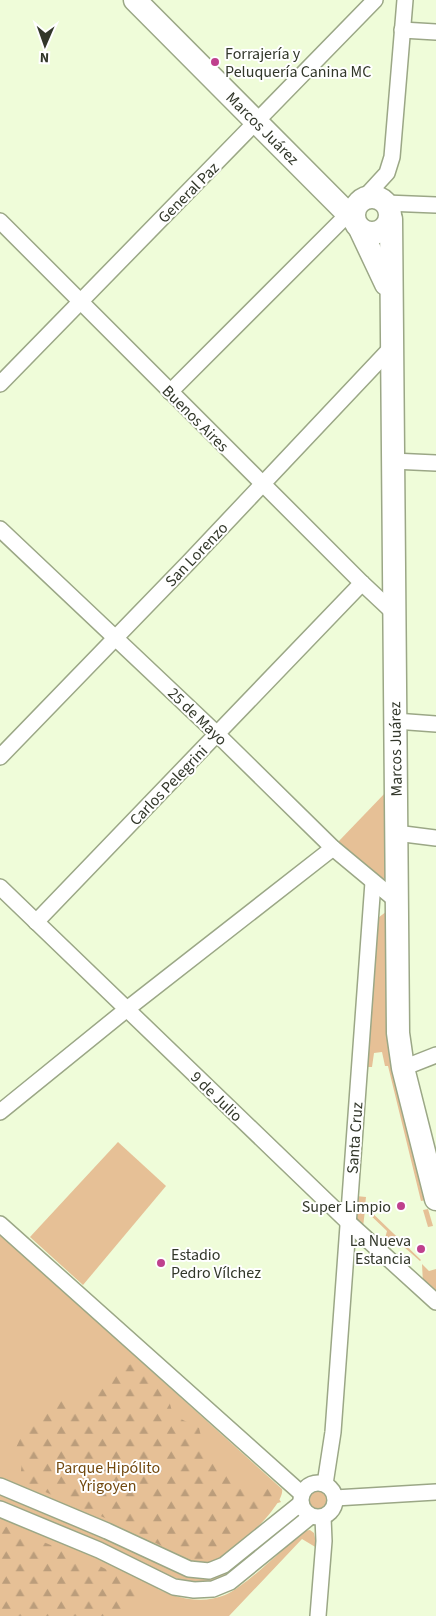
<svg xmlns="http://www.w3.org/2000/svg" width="436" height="1616" viewBox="0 0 436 1616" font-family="'Source Sans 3',sans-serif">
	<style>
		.green { fill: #e6c096 }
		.forest { fill: url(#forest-firs) }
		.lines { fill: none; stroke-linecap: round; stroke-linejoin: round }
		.minor-casing { stroke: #9ba786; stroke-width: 18 }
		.secondary-casing { stroke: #9ba786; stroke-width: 25 }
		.minor { stroke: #fff; stroke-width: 15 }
		.secondary { stroke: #fff; stroke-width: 22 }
		.poi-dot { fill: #bf408d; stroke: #fff; stroke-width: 2 }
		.labels { text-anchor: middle; stroke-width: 4; stroke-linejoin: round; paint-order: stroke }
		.poi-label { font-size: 16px; fill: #32372a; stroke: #fff; text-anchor: start }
		.street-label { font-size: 16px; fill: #32372a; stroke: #fff }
		.park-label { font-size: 16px; fill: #72490f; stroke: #fff }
	</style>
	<defs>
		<pattern id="forest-firs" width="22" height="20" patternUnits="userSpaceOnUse" patternTransform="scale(1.25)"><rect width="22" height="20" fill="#e6c096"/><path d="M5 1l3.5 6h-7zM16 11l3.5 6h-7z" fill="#bb9d7b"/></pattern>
	</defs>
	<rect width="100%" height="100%" fill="#effcd9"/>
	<!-- green -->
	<g class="green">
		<path d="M387,791V877L381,880L378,879L338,842Z"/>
		<path d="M387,911L426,1200L421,1201L388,1066H385L382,1052L374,1053L372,1067H365L378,918Z"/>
		<path d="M118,1142L166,1186L83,1285L30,1237Z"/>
		<path d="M356,1196L366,1197L365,1206L421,1260L420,1261L395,1239L386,1249L383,1246L387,1231L365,1210L363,1227C352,1218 355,1210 356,1196Z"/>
		<path d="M428,1209L433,1226L428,1227L423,1210Z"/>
		<path d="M0,1234L282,1489C286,1505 228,1558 213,1563C202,1567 190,1563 180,1559L171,1570C217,1596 245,1556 279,1529L282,1532C243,1563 220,1598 168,1575L158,1589C177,1599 204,1604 225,1595C246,1586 285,1547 304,1531L310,1530L314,1533L317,1548L302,1539L229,1616H0Z"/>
		<path d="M422,1264L429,1271L436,1269V1296L423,1284Z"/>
		<circle cx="318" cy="1500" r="11"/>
	</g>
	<!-- forest -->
	<g class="forest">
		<path d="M132,1364L140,1368L167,1393L173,1415L199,1428L203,1444L212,1459C228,1463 235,1474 241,1489C258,1484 271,1486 281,1502L262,1508L221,1554L202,1561L188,1559L112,1521L20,1481L22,1461L15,1450L30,1417L56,1399L82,1398L104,1382L108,1371Z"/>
		<path d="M0,1524L94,1563L148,1591L146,1596L125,1616H0Z"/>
	</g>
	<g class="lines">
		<defs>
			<g id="minor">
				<path d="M402,30L436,32"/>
				<path d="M364,198L387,173L392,157L405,0"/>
				<path d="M386,203L436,205"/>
				<path d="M0,221L362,583L394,613"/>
				<path d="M0,384L375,0"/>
				<path d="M170,392L348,214"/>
				<path d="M392,461L436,463"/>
				<path d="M0,529L217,734L333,848L398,902"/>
				<path d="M395,721L436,724"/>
				<path d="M0,757L189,562L390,349"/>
				<path d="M396,833L436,838"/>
				<path d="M0,887L348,1222L436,1302"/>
				<path d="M36,922L362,583"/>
				<path d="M403,1068L436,1055"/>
				<path d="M0,1112L127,1009L333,848"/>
				<path d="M0,1224L302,1494"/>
				<circle cx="318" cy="1500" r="17"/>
				<path d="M325,1484L333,1432L373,882"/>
				<path d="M0,1486L107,1531L189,1569L209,1571L224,1565L301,1503"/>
				<path d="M335,1498L436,1492"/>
				<path d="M0,1509L99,1550L174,1587L194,1590L213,1589L230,1582L311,1516"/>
				<path d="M318,1616L324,1541L323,1517"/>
			</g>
			<g id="secondary">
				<path d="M135,0L354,220"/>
				<circle cx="372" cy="215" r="18"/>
				<path d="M391,219L398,1033L403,1068L436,1199"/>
				<path d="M361,231L386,284"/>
			</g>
		</defs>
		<!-- minor casing -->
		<use href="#minor" class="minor-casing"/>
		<!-- secondary casing -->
		<use href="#secondary" class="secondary-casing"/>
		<!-- minor -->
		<use href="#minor" class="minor"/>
		<!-- secondary -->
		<use href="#secondary" class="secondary"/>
	</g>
	<!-- markers -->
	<g class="poi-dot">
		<circle cx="215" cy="62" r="5"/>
		<circle cx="401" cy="1206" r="5"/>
		<circle cx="421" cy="1249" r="5"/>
		<circle cx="161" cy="1263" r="5"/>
	</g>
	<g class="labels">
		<!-- poi labels -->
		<g class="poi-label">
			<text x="225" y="59">Forrajería y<tspan x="225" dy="18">Peluquería Canina MC</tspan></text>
			<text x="391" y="1212" text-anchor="end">Super Limpio</text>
			<text x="411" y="1246" text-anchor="end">La Nueva<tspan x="411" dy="18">Estancia</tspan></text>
			<text x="171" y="1260">Estadio<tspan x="171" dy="18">Pedro Vílchez</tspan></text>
		</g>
		<!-- street labels -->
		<g class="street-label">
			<text transform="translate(263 128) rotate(45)" y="6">Marcos Juárez</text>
			<text transform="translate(188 192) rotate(-45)" y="6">General Paz</text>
			<text transform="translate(196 418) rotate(45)" y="6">Buenos Aires</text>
			<text transform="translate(196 554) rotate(-46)" y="6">San Lorenzo</text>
			<text transform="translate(198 716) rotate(44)" y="6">25 de Mayo</text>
			<text transform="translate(395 749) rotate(-91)" y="6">Marcos Juárez</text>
			<text transform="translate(168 785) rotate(-46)" y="6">Carlos Pelegrini</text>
			<text transform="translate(217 1096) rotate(44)" y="6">9 de Julio</text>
			<text transform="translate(354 1138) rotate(-86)" y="6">Santa Cruz</text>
		</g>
		<!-- park labels -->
		<g class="park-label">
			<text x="108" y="1473">Parque Hipólito<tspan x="108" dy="18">Yrigoyen</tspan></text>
		</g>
	</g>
	<!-- north arrow -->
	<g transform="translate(45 45) rotate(182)" stroke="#ffffff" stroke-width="4" paint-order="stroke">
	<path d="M0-4L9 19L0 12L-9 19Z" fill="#32372a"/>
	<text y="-8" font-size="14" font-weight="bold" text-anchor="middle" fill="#32372a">N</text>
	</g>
</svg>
